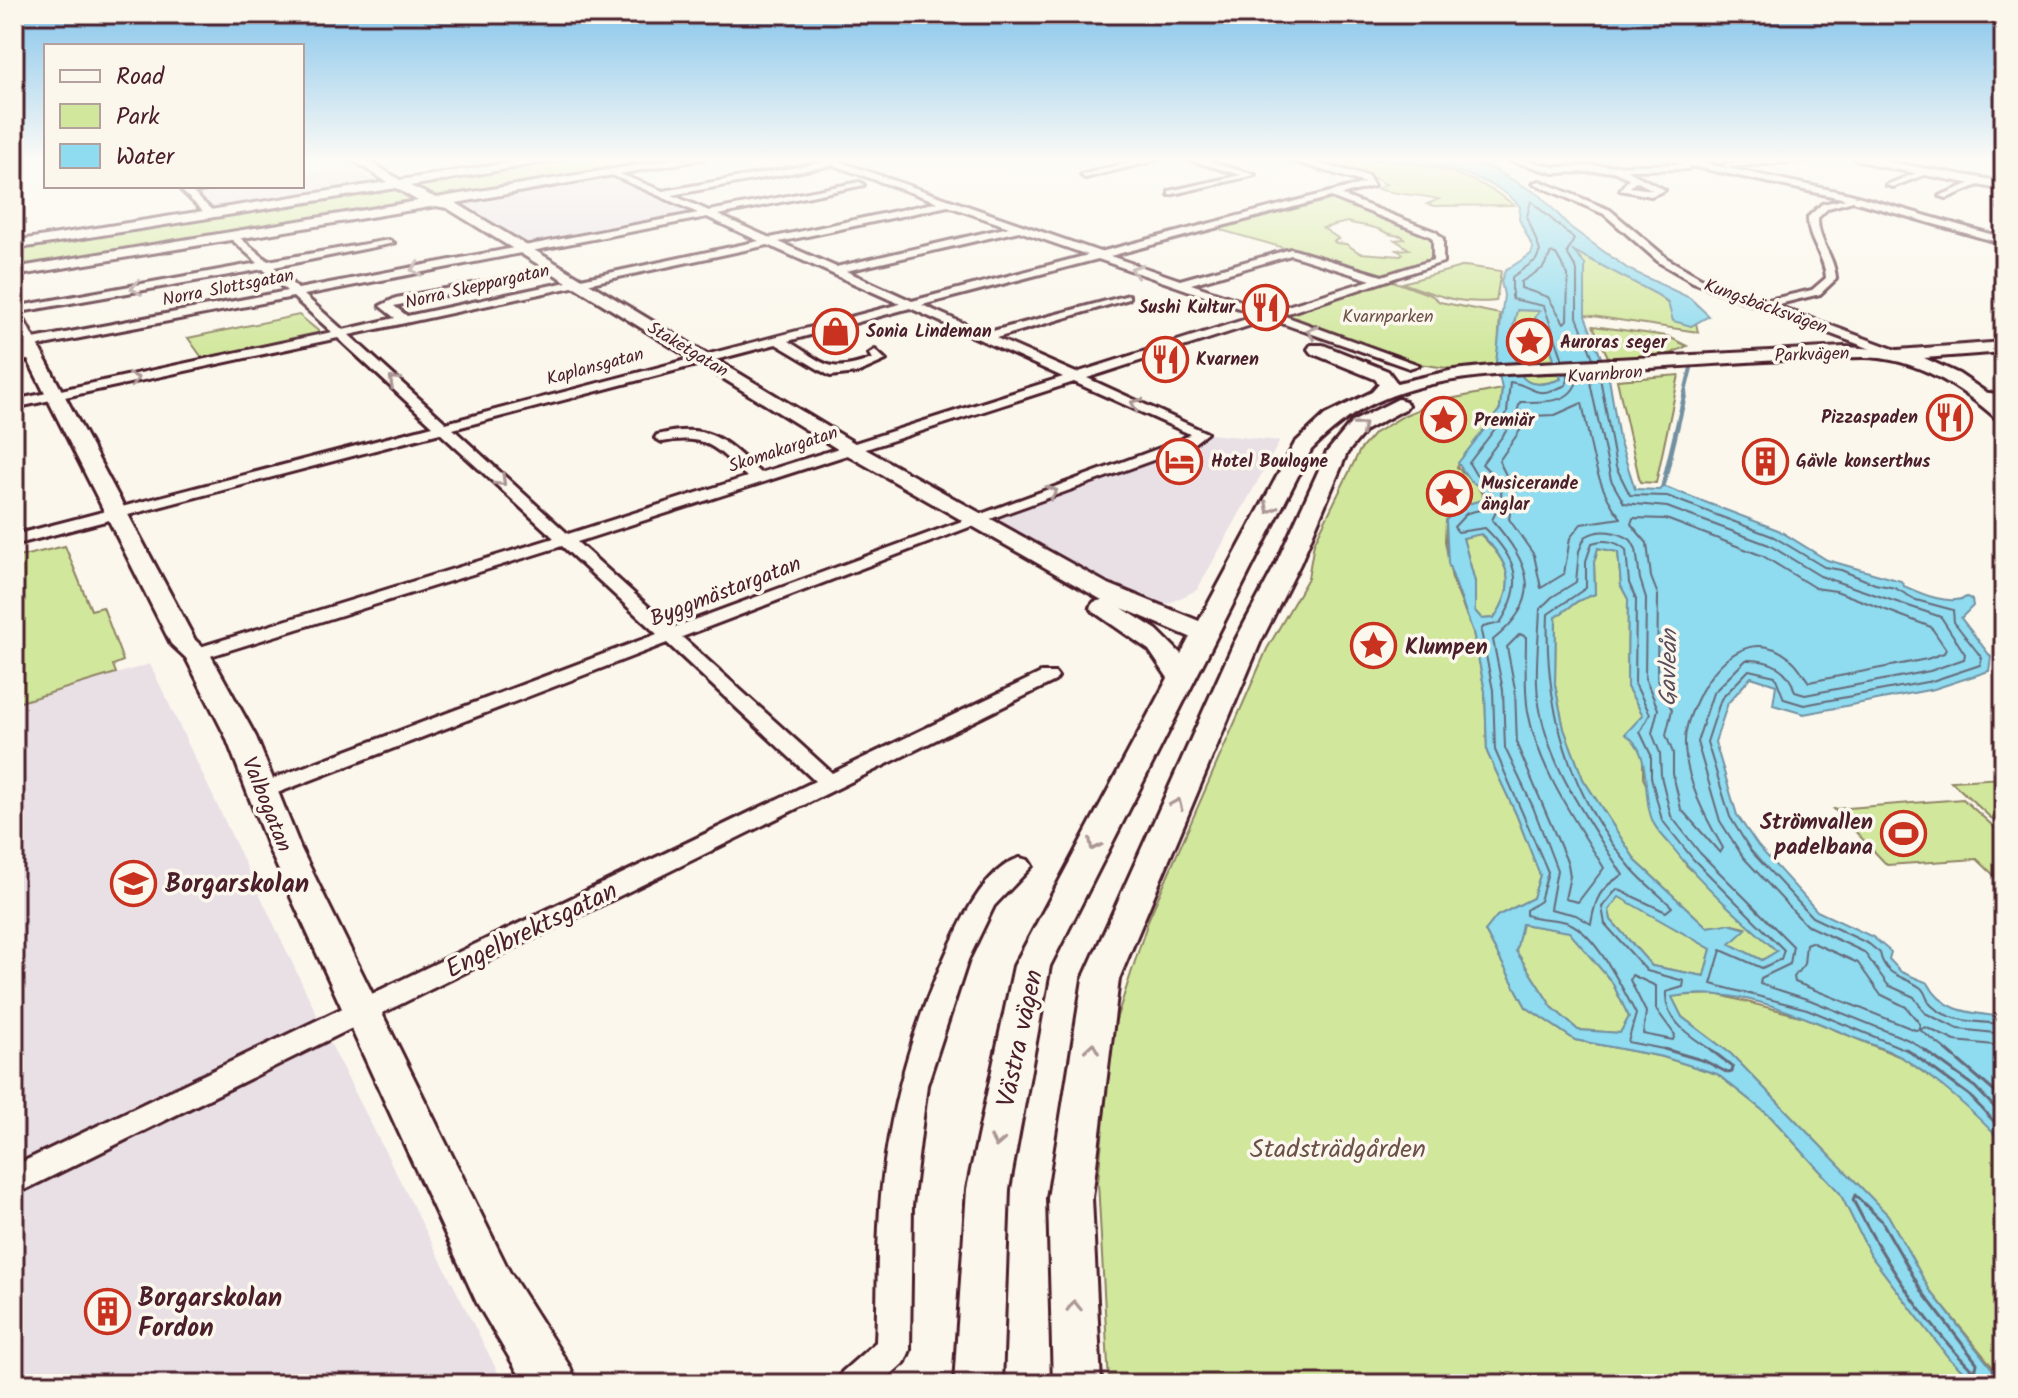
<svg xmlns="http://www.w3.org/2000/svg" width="2018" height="1398" viewBox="0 0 2018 1398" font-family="Kalam,sans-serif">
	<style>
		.built { fill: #e9e0e6 }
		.green { fill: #d1e79c; stroke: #8e8364; stroke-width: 2; fill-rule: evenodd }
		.water { fill: #8fdbef; stroke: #7390a1; stroke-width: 2; fill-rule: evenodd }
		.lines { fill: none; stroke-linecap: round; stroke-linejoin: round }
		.shore-far1 { stroke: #666a79; stroke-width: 2 }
		.shore { stroke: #666a79; stroke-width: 3 }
		.stream-far1 { stroke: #7390a1; stroke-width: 4 }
		.stream { stroke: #7390a1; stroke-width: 5 }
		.street-casing { stroke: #4a1f2b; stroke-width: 6 }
		.secondary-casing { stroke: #4a1f2b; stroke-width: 6 }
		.street { fill: #fbf7ec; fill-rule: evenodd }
		.secondary { fill: #fbf7ec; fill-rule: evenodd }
		.oneway { stroke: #ab9695 }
		.labels { text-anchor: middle; stroke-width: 7; stroke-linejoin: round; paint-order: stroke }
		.far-street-label { font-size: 18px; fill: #4a1f2b; stroke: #fbf7ec }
		.far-poi-label { font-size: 18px; font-weight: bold; fill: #4a1f2b; stroke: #fbf7ec; text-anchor: start }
		.far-park-label { font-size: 18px; fill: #6c5147; stroke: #fbf7ec }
		.street-label { font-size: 22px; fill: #4a1f2b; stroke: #fbf7ec }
		.poi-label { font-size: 22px; font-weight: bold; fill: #4a1f2b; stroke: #fbf7ec; text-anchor: start }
		.water-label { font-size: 24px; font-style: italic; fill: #5b4e5c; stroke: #fbf7ec }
		.near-poi-label { font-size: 26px; font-weight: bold; fill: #4a1f2b; stroke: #fbf7ec; text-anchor: start }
		.near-street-label { font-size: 26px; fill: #4a1f2b; stroke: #fbf7ec }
		.near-park-label { font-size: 26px; fill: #6c5147; stroke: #fbf7ec }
	</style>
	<rect width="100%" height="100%" fill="#fbf7ec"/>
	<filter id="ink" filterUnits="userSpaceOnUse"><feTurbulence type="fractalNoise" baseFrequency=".0125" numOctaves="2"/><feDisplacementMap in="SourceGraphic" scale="16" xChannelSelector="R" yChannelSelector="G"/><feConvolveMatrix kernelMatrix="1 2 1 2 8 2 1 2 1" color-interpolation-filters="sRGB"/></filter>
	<g filter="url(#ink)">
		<!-- built -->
		<g class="built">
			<path d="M354,167L383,185L213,211L191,192L229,186H302V175Z"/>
			<path d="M611,176L696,213L529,245L456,202Z"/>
			<path d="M1200,433L1280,441L1197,590L1161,607L1119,591L986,515L1184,444Z"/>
			<path d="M150,664L340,1063L504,1384H14V704Z"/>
		</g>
		<!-- green -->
		<g class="green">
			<path d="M568,159H683L14,269V247Z"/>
			<path d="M1299,159C1374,159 1452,156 1514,205L1435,206L1427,204L1439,199C1417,194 1398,195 1377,189L1386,184L1370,176Z"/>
			<path d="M1341,197L1433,234L1438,262L1387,277L1217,229ZM1347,222C1357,225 1366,225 1375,228C1387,231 1385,235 1402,236L1404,239L1395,240L1409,249L1397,250L1403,254L1401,256L1360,253L1346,244L1336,243L1334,241L1339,239L1323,228Z"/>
			<path d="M1572,249L1658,295C1670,305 1678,316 1691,326L1696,323L1698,332L1585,315V265Z"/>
			<path d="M1465,266L1501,271L1496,301C1456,305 1439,295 1402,283Z"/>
			<path d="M1387,279L1431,295L1440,302L1500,314L1497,367L1453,369L1419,364L1277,314Z"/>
			<path d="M1517,310L1541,311L1535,317L1545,332L1561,379C1529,390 1516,383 1514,347L1509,346Z"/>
			<path d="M299,315L322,334L203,359L188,338Z"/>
			<path d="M1593,326L1667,336L1687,346L1670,354L1609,359Z"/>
			<path d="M1679,375L1656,483L1640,482L1617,380Z"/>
			<path d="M1502,389L1500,409L1457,467L1477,485L1485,500L1461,506L1446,520L1445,541L1452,579L1473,632L1485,691L1487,752L1516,814L1540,875L1533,898L1497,916L1485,931L1526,1007L1575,1040L1663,1057L1717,1074L1771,1117L1840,1193L1871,1256L1948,1357L1976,1384H1109L1098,1182L1112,1032L1149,918L1267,649L1308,578L1314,543L1360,450L1375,433L1405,415L1439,401Z"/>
			<path d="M1480,534C1509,562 1518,584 1494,618L1482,619L1475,611V582L1463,538Z"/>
			<path d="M65,546L91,610L103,607L123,661L113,665L116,673L14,704V558Z"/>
			<path d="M1598,548L1618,552L1621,586L1628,599L1627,687L1643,715L1636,740L1643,758V778L1686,865L1778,952L1762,960L1729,944L1746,928L1729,924L1707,927L1636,861L1583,779L1564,729L1555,685L1556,617L1578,601L1595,594L1594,562Z"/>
			<path d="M2004,778V830L1951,781Z"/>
			<path d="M1963,799L2004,836V885L1977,859L1887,865L1834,809Z"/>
			<path d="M1619,896L1711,949L1704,976L1652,966L1611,920L1609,910Z"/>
			<path d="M1521,924L1569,931L1612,982L1629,1017L1620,1033L1578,1030L1552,1007L1516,951Z"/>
			<path d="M1716,994L1804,1017L1903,1058L1964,1101L2004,1144V1381L1929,1289L1888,1215L1731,1054L1682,1017L1671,996Z"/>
		</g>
		<!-- water -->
		<path class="water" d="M1395,159H1451L1493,169L1540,195L1570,227L1628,269L1690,298L1709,316L1691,326L1673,321L1668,303L1658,295L1572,250L1585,264V316L1609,378L1619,439L1635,489L1659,490L1663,486L1778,530L1827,560L1901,581L1904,586C1922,594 1948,606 1967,597L1972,600L1973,606L1961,618L1991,657L1989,671L1934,689L1804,714L1773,705L1776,685L1751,677L1728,703L1715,742L1737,815L1758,846L1817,911L1873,937L1891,952L1889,959L1901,972L1928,983C1943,1013 1973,1013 2004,1017V1144C1974,1112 1943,1084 1906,1060C1891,1050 1872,1045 1855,1038C1798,1014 1735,985 1672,997L1682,1017L1731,1054L1888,1215L1929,1289L2004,1384H1976L1948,1357L1871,1256L1840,1193L1771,1117L1717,1074L1663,1057L1575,1040L1526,1007L1485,931L1497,916L1533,898L1540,875L1516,814L1487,752L1485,691L1473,632L1448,563L1446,520L1461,506L1485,499L1482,488L1470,481L1458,463L1500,409L1502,389L1496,362L1504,295L1501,281L1505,271L1531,254L1533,248L1519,219L1520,207C1498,177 1430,163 1395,159ZM1517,310L1540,311L1535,317L1545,332L1561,379C1529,391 1516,382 1514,346L1509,345ZM1481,534C1509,562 1518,584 1494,618L1482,619L1475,611V582L1463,538ZM1598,548L1618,552L1621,586L1628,599L1627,687L1643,715L1625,734C1654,751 1640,796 1654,824C1658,832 1667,840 1673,848C1703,886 1741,919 1777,951L1762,960L1730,944L1746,929L1729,924L1707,927L1636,861L1583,779L1564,729L1555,685L1556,617L1578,601L1595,594L1594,562ZM1619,897L1711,949L1704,976L1652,966L1611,920L1609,910ZM1522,924L1569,932L1612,982L1629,1017L1620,1033L1578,1030L1552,1007L1516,951Z"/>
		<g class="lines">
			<!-- shore-far1 -->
			<g class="shore-far1">
				<path d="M1551,253L1556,254L1568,275L1567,320L1564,323L1548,297L1521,288V282L1543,268Z"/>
				<path d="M1563,360L1544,306L1512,299V277L1536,260L1540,251L1527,216L1531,201L1574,239L1567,253L1577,270V317L1593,358"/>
				<path d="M1599,372L1616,467L1630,495L1667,496L1774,537L1824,567L1841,570L1875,584L1895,588L1916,600L1953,610L1954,622L1982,658L1980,665L1932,681L1804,705L1784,699L1775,676L1749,670L1721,699L1707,742L1730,817L1751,851L1812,917L1869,944L1880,953C1885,978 1904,975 1921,988C1926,992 1926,1000 1931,1005C1949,1023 1981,1022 2004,1024"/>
				<path d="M1569,373L1566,385C1531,401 1537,386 1510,382L1507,413L1469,463L1476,475L1489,484L1492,502L1484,509L1467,513L1454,527L1458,532L1485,528C1517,559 1526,584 1500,623L1483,627L1481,631L1493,690L1495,750L1548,872L1540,901L1526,910V915C1540,920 1556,918 1569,923C1596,934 1623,989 1636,1014L1628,1042L1673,1051"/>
				<path d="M1579,373C1575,405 1546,402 1520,402L1515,419L1482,464C1504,486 1507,491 1492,520C1531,565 1545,599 1493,640L1503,690L1505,748L1533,807L1557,870L1550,909L1576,915L1591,924C1595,899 1600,887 1623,875C1586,817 1540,756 1537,684C1536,659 1539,634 1540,609L1552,597L1576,582L1579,551L1585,537C1599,528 1618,531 1631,540L1636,549L1640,579L1646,598L1645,678L1658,709L1652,733L1660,753L1661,776L1671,816L1700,853L1793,946L1790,964L1761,978L1760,984L1810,1000L1911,1041L1926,1051"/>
				<path d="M1588,373L1611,480L1624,503L1667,507L1769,545L1820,576L1941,617L1965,654L1964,659L1930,671L1805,695L1795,692C1789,668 1769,659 1746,660L1713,693L1697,742L1720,821L1743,857L1806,925L1864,952L1888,985L1914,997L1925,1013L1958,1029L2004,1034"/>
				<path d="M1582,403C1591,443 1594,486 1621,518L1581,524L1570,538L1564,574L1541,588L1534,555L1509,519L1514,491L1499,461L1530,416L1555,415Z"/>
				<path d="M1633,518L1666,519L1763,556L1815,588L1836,591L1931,627L1946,649L1944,653L1927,659L1809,682C1804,676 1800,668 1794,662C1757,627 1720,656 1701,692C1693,708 1684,726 1685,745C1686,781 1705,817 1723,848L1720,853L1681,809L1673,774V753L1666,735L1672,710L1657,678L1658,595L1651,577L1647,543L1631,524Z"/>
				<path d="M1520,634L1526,637C1526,662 1524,687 1528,712C1539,769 1574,819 1604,868L1578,902L1565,899L1570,876L1568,864L1517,745L1515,689L1507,647Z"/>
				<path d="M1811,942L1858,963L1880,994L1906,1007L1920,1024V1029L1915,1030L1795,982L1794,977L1804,964L1806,944Z"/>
				<path d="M1632,975L1656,986V1009L1675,1035L1673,1040L1643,1034L1646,1012L1630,980Z"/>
				<path d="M1713,1051C1692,1038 1664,1020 1666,992L1683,987L1684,981L1647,971L1605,924L1602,907L1617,889L1666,912L1672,907C1659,894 1644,883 1632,869C1570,797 1544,707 1548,614L1586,588V561L1592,543C1604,539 1617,541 1626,550L1629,583L1636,599L1635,684L1650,714L1640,732L1651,755V777L1662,820L1693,859L1784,950L1781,959L1762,968L1721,950L1711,984L1807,1009L1909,1051"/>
				<path d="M1948,1051L1920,1030L1925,1027L1955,1041L2004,1046"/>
			</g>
			<!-- shore -->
			<g class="shore">
				<path d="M1664,1049L1705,1061L1728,1073L1732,1072L1733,1067L1710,1049"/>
				<path d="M1906,1049L1969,1095L2004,1132"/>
				<path d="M1923,1049L1975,1087L2004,1117"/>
				<path d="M1945,1049L2004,1100"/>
				<path d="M1855,1195L1881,1220L1923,1293L1977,1363L1976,1369H1971C1922,1319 1885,1262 1853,1200Z"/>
			</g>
			<!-- stream-far1 -->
			<path class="stream-far1" d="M1684,396L1692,364"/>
			<!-- stream -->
			<path class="stream" d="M1663,486L1685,394"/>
			<defs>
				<g id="street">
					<path d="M819,159H832L1100,252L1365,183L1286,159H1301L1368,176L1374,186L1341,195L1436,232L1443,239V262L1282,315L1419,365L1409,368L1270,319L1087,378L1207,433L1189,447L1006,513L682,637L832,773L1041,673H1055L1058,677L1055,681L14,1195V1166L815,781L667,643L272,795H256L253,790L256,785L657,634L562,546L204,658H190L187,654L190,650L554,538L440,433L14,545V535L433,426L338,338L14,408V400L332,332L293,297L28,348L22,344L28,340L287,291L263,269L14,313V307L258,263L230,238L234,233L268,261L389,240L394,243L274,267L298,289L698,213L612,175V171L663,191L824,162ZM833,165L938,202L770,238L718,215L864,185L860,182L709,211L672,195ZM1331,197L1430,236L1433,240V260L1382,276L1291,249L1180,280L1110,256ZM948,206L1009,227L836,267L779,242ZM707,217L759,241L407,316L394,306L521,279L516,276L396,298L380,306L395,318L343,330L304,295ZM1019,231L1088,255L912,301L846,271ZM768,245L900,304L446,423L349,335ZM1291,255L1371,280L1271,311L1191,284ZM1098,259L1259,315L1076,373L996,338L1129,299V295L985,333L922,305ZM910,308L1063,377L760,473C724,439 709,422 657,435L655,438L662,442C707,433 716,448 747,477L568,534L453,429L776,344L830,376L857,373L886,360L875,350L869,354L872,359C827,375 826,364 788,341ZM1074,382L1190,434L1179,441L672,628L577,542Z"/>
					<path d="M1143,159H1160L1085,178L1081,175Z"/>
					<path d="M1187,159H1202L1255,175L1169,195V191L1241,175Z"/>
					<path d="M1504,159H1520L1554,167L1682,164L1668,159H1685L1850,194L2004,238V244L1853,201L1828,208L1818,218C1817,241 1835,256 1836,279L1820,294L1775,305L1899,351L1901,354L1895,358L1693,282L1660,263L1604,214L1533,183L1540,181L1610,210L1668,259L1701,278L1764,301L1812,290L1826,278C1825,255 1807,241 1808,217L1822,204L1846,199L1691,166L1687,169L1626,170L1665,190L1651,196L1620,190L1629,178L1613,171L1554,173ZM1636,181L1653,190L1630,187Z"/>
					<path d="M1768,159H1827L1727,167L1723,164Z"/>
					<path d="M1855,159H1891L1877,165Z"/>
					<path d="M1924,170L1931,172L1893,187L1886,185Z"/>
					<path d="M1979,180L1986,182L1947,198L1939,196Z"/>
					<path d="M201,186H222L193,193L214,212V216H208L182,191Z"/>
					<path d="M2004,202V208H1999V204Z"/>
					<path d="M32,351L38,355L36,358L14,363V355Z"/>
					<path d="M1982,392L2004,395V403L1977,399V393Z"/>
					<path d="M1020,858L1028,860L1032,866L994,906L968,960L927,1085L912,1206L910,1350L905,1362L880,1384H837L842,1372L876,1342C878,1298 877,1253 880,1208C887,1113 915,1014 958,929C970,904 992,866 1020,858Z"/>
				</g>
				<g id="secondary">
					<path d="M351,159H366L400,180L532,159H562L410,186L436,198L674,159H703L456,203L858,445L1106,583L1199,621L1295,443L1325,415L1372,392L1379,384L1375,379L1311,353L1308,349L1311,345H1323L1388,371L1397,383L1454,370L1501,365L1844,347L1898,350L2004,342V352L1924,358L1959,374L2000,402L2004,405V421L1997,419C1960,386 1914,357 1863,357C1786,358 1709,365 1632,369C1548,374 1452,367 1374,403C1349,415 1330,431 1311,450L1050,966L1009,1189L1002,1384H954L967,1189L1014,966L1168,678L1149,650L1094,612L1090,607L1094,602L1102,600L844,453L447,208L436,206L14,276V268L418,201L396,188L14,249V241L387,182ZM1122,608L1190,637L1181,654L1157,630Z"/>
					<path d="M1877,160L2004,182V190L1873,165V161Z"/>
					<path d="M14,311L22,316L195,640L210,654L256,737L301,849L509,1271L570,1367L577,1384H525L477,1303L269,849L226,737L186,658L171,644L14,332Z"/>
					<path d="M1398,399L1405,401L1408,405L1405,409L1366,430L1347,453L1300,564L1260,643L1119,979L1092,1198L1101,1384H1053L1048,1198L1083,979L1234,643L1276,564L1327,452L1352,422Z"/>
				</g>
			</defs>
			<!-- street casing -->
			<use href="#street" class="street-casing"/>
			<!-- secondary casing -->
			<use href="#secondary" class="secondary-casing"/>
			<!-- street -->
			<use href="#street" class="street"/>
			<!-- secondary -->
			<use href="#secondary" class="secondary"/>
		</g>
		<!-- one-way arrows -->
		<defs><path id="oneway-chevron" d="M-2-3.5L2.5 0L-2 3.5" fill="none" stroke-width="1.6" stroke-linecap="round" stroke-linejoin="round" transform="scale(2)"/></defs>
		<g class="oneway">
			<use href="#oneway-chevron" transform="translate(416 269) rotate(169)"/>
			<use href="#oneway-chevron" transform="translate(1136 270) rotate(-161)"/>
			<use href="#oneway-chevron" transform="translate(136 288) rotate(170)"/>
			<use href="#oneway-chevron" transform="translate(1312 332) rotate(-162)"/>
			<use href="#oneway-chevron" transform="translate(134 379) rotate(-12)"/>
			<use href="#oneway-chevron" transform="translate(394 381) rotate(-137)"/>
			<use href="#oneway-chevron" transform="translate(1136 404) rotate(-156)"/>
			<use href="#oneway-chevron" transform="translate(1361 427) rotate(-40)"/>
			<use href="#oneway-chevron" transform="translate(501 481) rotate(44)"/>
			<use href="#oneway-chevron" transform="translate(1052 492) rotate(-20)"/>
			<use href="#oneway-chevron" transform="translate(1270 508) rotate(118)"/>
			<use href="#oneway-chevron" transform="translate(1177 804) rotate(-67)"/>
			<use href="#oneway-chevron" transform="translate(1094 845) rotate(117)"/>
			<use href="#oneway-chevron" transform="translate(1092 1048) rotate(-82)"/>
			<use href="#oneway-chevron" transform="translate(997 1142) rotate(101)"/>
			<use href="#oneway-chevron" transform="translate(1074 1306) rotate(-92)"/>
		</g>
	</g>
	<!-- sky -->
	<linearGradient id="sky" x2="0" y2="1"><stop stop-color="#84c4eb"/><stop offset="0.45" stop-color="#fdfbf6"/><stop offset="1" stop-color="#fdfbf6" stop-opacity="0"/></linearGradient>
	<rect width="2018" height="355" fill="url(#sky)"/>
	<!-- icons -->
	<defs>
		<symbol id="restaurant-ring" viewBox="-11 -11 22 22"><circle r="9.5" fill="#fbf7ec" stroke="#c8321e" stroke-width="1.5"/><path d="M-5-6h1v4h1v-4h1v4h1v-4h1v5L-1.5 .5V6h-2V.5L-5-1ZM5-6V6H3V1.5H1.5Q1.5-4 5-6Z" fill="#c8321e"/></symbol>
		<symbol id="shop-ring" viewBox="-11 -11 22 22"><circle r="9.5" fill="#fbf7ec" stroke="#c8321e" stroke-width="1.5"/><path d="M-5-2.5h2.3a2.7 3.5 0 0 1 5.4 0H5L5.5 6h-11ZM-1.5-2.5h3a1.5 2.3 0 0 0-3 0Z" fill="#c8321e"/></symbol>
		<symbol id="sight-ring" viewBox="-11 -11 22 22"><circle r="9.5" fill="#fbf7ec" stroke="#c8321e" stroke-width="1.5"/><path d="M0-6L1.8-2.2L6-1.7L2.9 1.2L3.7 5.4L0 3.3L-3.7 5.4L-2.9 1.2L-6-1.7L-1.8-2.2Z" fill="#c8321e"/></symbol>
		<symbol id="hotel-ring" viewBox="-11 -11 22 22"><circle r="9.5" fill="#fbf7ec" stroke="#c8321e" stroke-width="1.5"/><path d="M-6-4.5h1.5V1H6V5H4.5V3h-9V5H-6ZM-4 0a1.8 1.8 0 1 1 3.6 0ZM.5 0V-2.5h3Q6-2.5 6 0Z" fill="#c8321e"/></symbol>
		<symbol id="building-ring" viewBox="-11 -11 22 22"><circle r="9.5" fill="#fbf7ec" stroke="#c8321e" stroke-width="1.5"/><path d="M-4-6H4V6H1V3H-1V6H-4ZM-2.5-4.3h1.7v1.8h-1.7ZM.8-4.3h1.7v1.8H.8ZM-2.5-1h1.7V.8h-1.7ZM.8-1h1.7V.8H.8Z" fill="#c8321e"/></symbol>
		<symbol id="stadium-ring" viewBox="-11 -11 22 22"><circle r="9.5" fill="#fbf7ec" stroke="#c8321e" stroke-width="1.5"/><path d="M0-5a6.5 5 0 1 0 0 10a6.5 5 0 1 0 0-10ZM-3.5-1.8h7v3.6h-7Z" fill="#c8321e"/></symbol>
		<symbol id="school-ring" viewBox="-11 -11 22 22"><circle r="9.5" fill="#fbf7ec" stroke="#c8321e" stroke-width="1.5"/><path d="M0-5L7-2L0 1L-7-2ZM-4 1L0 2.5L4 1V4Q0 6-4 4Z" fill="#c8321e"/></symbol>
	</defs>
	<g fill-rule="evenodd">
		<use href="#restaurant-ring" x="1240" y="282" width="51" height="51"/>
		<use href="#shop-ring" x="810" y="306" width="51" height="51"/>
		<use href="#sight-ring" x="1504" y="316" width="51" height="51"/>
		<use href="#restaurant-ring" x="1140" y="334" width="51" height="51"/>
		<use href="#restaurant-ring" x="1924" y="392" width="51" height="51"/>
		<use href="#sight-ring" x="1418" y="394" width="51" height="51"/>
		<use href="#hotel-ring" x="1154" y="436" width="51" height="51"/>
		<use href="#building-ring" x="1740" y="436" width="51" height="51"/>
		<use href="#sight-ring" x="1424" y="468" width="51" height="51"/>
		<use href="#sight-ring" x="1348" y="620" width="51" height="51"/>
		<use href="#stadium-ring" x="1878" y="808" width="51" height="51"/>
		<use href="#school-ring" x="108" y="858" width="51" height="51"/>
		<use href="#building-ring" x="82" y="1286" width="51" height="51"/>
	</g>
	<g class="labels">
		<!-- far-street labels -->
		<g class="far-street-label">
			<text transform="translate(477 286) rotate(-13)" y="6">Norra Skeppargatan</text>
			<text transform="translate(228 287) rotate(-11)" y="6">Norra Slottsgatan</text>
			<text transform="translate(1766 306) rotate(20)" y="6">Kungsbäcksvägen</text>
			<text transform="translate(688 349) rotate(31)" y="6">Staketgatan</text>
			<text transform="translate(1812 354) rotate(-2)" y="6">Parkvägen</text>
			<text transform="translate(595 366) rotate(-15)" y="6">Kaplansgatan</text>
			<text transform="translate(1605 374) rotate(-4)" y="6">Kvarnbron</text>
			<text transform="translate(783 449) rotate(-18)" y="6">Skomakargatan</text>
		</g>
		<!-- far-poi labels -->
		<g class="far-poi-label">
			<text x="1235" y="313" text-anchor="end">Sushi Kultur</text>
			<text x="866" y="337">Sonia Lindeman</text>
			<text x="1560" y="348">Auroras seger</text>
			<text x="1196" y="365">Kvarnen</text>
			<text x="1918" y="423" text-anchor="end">Pizzaspaden</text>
			<text x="1474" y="426">Premiär</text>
			<text x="1211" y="467">Hotel Boulogne</text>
			<text x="1796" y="467">Gävle konserthus</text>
			<text x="1481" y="489">Musicerande<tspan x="1481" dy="21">änglar</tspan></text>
		</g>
		<!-- far-park labels -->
		<g class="far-park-label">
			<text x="1388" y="322">Kvarnparken</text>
		</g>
		<!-- street labels -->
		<g class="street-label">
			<text transform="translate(725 590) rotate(-21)" y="8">Byggmästargatan</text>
			<text transform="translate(268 804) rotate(68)" y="8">Valbogatan</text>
		</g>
		<!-- poi labels -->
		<g class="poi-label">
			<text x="1405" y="654">Klumpen</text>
			<text x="1873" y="829" text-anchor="end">Strömvallen<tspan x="1873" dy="25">padelbana</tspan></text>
		</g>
		<!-- water labels -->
		<g class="water-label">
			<text transform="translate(1668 668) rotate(-89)" y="8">Gavleån</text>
		</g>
		<!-- near-poi labels -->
		<g class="near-poi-label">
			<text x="165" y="892">Borgarskolan</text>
			<text x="138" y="1306">Borgarskolan<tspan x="138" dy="30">Fordon</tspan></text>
		</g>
		<!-- near-street labels -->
		<g class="near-street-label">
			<text transform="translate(531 929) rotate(-26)" y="9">Engelbrektsgatan</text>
			<text transform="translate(1019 1038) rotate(-78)" y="9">Västra vägen</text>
		</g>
		<!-- near-park labels -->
		<g class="near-park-label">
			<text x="1338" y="1157">Stadsträdgården</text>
		</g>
	</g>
	<!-- margin -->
	<rect width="2018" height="1398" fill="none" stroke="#fbf7ec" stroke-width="48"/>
	<rect x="24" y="24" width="1970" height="1350" fill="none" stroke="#4a1f2b" stroke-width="3" filter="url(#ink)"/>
	<!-- legend -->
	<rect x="44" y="44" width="260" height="144" fill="#fbf7ec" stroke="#b4a19f" stroke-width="2"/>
	<rect x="60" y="70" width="40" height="12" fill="#fbf7ec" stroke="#b4a19f" stroke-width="2"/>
	<text x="116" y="84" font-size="24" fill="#4a1f2b">Road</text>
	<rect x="60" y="104" width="40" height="24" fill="#d1e79c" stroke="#b4a19f" stroke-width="2"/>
	<text x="116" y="124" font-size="24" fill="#4a1f2b">Park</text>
	<rect x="60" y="144" width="40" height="24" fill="#8fdbef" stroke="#b4a19f" stroke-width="2"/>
	<text x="116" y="164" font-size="24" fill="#4a1f2b">Water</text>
</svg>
